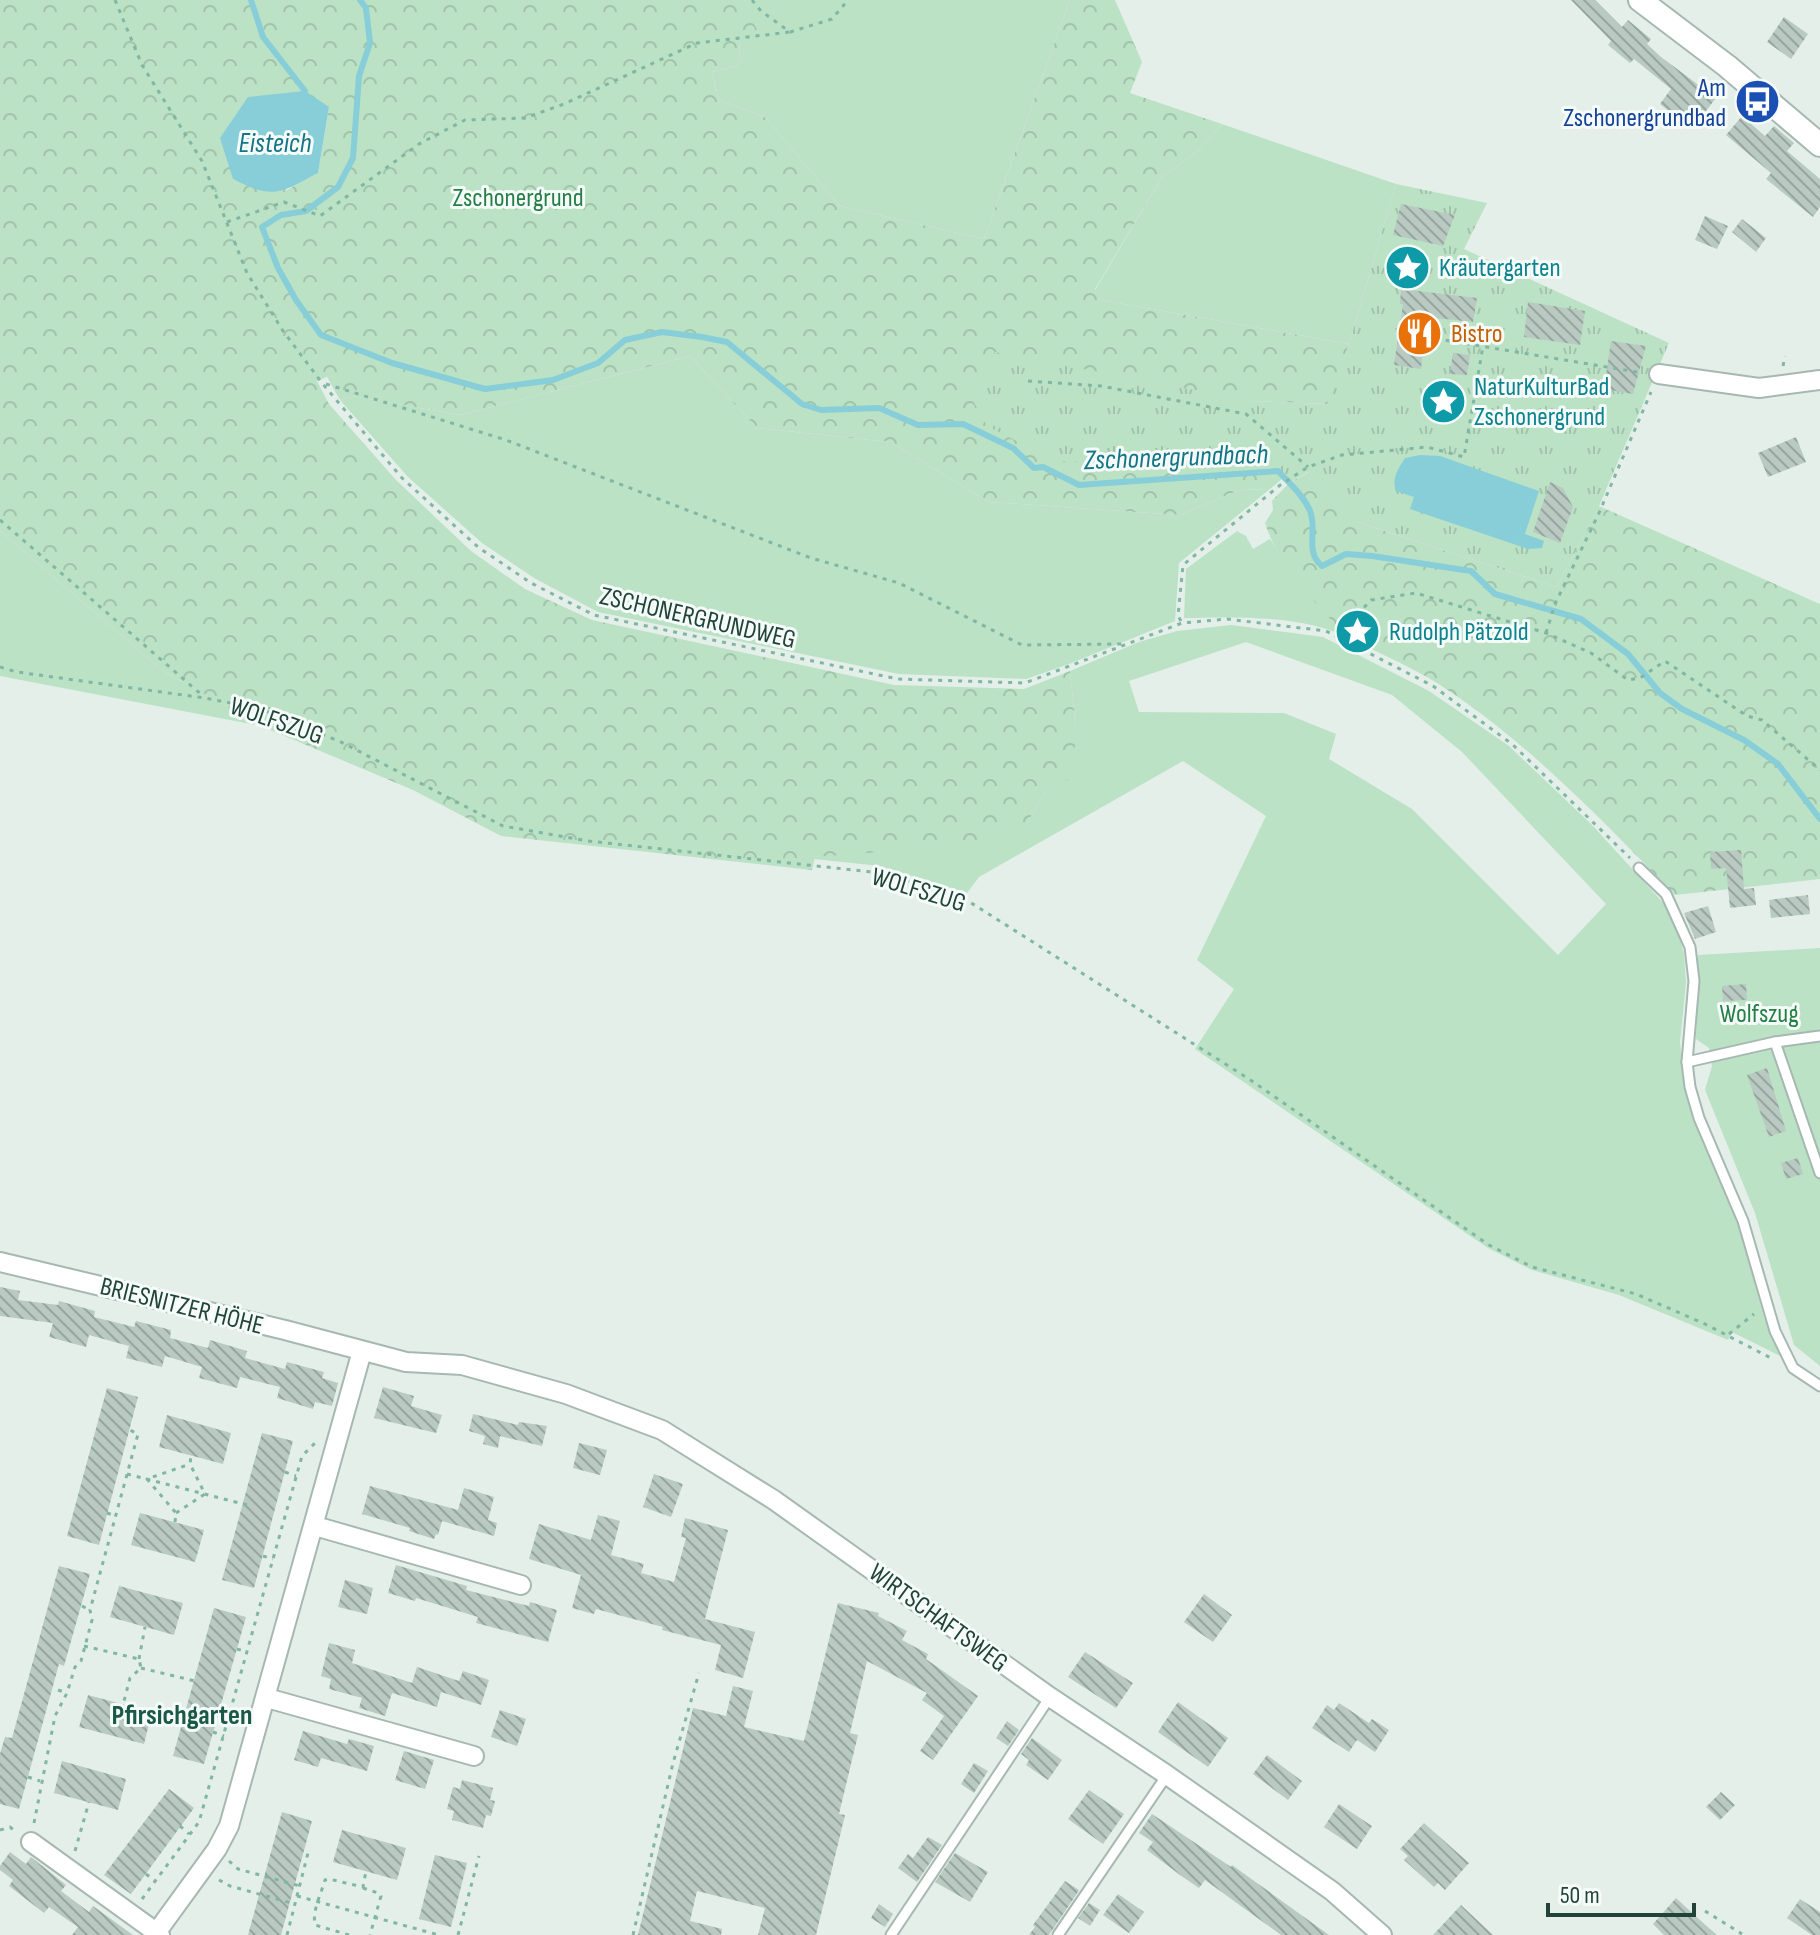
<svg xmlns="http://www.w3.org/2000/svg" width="1820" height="1935" viewBox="0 0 1820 1935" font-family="'Sofia Sans Condensed',sans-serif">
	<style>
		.green { fill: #bbe2c5; fill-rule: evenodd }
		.forest { fill: url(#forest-crowns); fill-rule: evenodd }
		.park { fill: url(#park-tufts) }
		.water { fill: #87ced9 }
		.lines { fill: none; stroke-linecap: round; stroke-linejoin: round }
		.stream { stroke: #87ced9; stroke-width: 6 }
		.building { fill: url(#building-back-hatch) }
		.service-casing { stroke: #a6b8b1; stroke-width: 13 }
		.minor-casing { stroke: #a6b8b1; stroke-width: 22 }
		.tertiary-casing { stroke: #a6b8b1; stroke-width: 26 }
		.path { stroke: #81b6a4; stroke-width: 3; stroke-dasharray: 4 6; stroke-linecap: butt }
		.service { stroke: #fff; stroke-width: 9 }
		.minor { stroke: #fff; stroke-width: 18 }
		.tertiary { stroke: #fff; stroke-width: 22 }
		.labels { text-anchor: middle; stroke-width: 6; stroke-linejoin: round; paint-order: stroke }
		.transit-label { font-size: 26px; fill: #164399; stroke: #f5fbf8; text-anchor: end }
		.park-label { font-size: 26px; fill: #267e47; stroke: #f5fbf8 }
		.culture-label { font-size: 26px; fill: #0d838f; stroke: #f5fbf8; text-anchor: start }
		.food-label { font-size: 26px; fill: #c56008; stroke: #f5fbf8; text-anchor: start }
		.street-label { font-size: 26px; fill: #214339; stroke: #f5fbf8 }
		.water-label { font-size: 28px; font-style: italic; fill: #147586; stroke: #f5fbf8 }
		.neighbourhood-label { font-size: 28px; font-weight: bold; fill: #1a5848; stroke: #f5fbf8 }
	</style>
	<defs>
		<pattern id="forest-crowns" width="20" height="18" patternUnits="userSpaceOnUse" patternTransform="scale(2)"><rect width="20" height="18" fill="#bbe2c5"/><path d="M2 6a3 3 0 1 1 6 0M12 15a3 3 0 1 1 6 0" fill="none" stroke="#a0c3aa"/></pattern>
		<pattern id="park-tufts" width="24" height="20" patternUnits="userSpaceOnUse" patternTransform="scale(2)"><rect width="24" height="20" fill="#bbe2c5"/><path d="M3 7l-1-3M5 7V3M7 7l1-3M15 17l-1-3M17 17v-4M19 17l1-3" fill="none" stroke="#a0c3aa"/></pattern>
		<pattern id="building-back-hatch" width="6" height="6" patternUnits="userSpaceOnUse" patternTransform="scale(2)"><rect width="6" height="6" fill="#b9cac3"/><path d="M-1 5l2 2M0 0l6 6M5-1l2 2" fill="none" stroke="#96a69f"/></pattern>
	</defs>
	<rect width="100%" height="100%" fill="#e4efea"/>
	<!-- green -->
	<g class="green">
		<path d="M744,0H1070L984,239L840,206L765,117L719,100L712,72L739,65L740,33L754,13Z"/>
		<path d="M1222,124L1396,184L1349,344L1101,300L1095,290L1162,177L1200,149Z"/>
		<path d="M690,356L757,428L890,442L989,502L1180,515L1239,490L1270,489L1179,563L1175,621L1069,664L1026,679L899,674L598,612L534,578L482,543L408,477L340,400L351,396L460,415Z"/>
		<path d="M0,531L163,671L261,726L0,676Z"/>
		<path d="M1237,531L1246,536L1253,549L1270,539L1294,576L1339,629L1338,633C1293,615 1232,617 1184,618L1186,569Z"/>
		<path d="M1231,625L1323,637L1429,691L1509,746L1592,825L1667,907L1677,924L1684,955L1686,983L1680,1042L1685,1092L1699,1133L1739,1226L1764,1317L1780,1356L1732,1332L1728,1340L1619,1295L1532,1270L1488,1248L1195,1049L1234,989L1197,960L1266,816L1183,761L979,877L967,893L880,866L814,859L815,857L1025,826L1046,791L1076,730L1070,671L1139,642L1177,631ZM1246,642L1392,695L1462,752L1606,904L1558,955L1412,809L1329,759L1336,734L1284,713L1139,712L1129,681Z"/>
		<path d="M1820,948V1366L1794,1345L1755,1213L1705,1090L1712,1066L1709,1048L1696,1039L1698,955Z"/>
	</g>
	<!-- forest -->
	<g class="forest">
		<path d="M0,0H744L755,13L751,19L758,31L740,33L739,65L712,72L719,100L765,117L840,206L984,239L1070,0H1115L1142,62L1130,93L1222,124L1200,149L1162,177L1095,289L1101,300L1349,344L1328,404L1251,401L1248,466L1269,467L1283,478L1270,489L1239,490L1180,515L989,502L890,442L757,428L690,356L460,415L351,396L340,400L327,377L317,381L329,404L396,480L471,551L525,589L592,620L894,685L1024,689L1070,671L1076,730L1073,777L1046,791L1025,826L981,844L815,857L812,870L501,836L413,790L261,726L163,671L0,531ZM329,107L318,173L285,191Z"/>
		<path d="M1309,472L1357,522L1557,587L1599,506L1820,604V879L1675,895C1601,819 1527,741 1437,683C1406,664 1370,649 1338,633L1339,629C1311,597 1278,564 1265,523L1273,510L1272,501L1289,483Z"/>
	</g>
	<!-- park -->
	<path class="park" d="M1396,184L1487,203L1464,249L1669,343L1599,506L1557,587L1357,522L1316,490L1308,472L1289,483L1269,467L1056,461L987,426L972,399L995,352L1251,401L1327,404L1349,344Z"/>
	<!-- water -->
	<g class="water">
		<path d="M305,91L329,107L318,173C281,193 273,200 233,179L220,138L248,97Z"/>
		<path d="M1420,455L1440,456L1539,491L1525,534L1544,541L1542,548L1528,549L1410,509L1414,497L1396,491C1391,478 1399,468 1405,458Z"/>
	</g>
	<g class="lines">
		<!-- stream -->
		<g class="stream">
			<path d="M251,0L263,37L305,91L301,95"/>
			<path d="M360,0L366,8L370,43L359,76L353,158L338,187L306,211L281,215L262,227L278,268L296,300L321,335L392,363L485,389L553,380L598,363L625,340L662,332L702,337L727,342L802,404L821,410L879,408L918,425L963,424L1013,448L1034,468L1043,467L1079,485L1278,471C1289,483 1304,496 1310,511C1318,531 1304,551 1322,566L1346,554L1372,556L1471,571L1495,594L1581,619L1628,654L1660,693L1682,709L1744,740L1778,764L1820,819"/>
		</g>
	</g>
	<!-- building -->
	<g class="building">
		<path d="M1571,0H1595L1622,27L1628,20L1651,39L1647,44L1661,57L1716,98L1692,129L1660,104L1671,89L1634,59L1630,63L1608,45L1611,41Z"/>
		<path d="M1784,17L1808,34L1791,59L1767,42Z"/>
		<path d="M1742,116L1765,136L1774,126L1794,143L1787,151L1820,179V207L1813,217L1766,179L1771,173L1726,135Z"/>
		<path d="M1401,204L1455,215L1443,246L1393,235Z"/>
		<path d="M1705,216L1728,226L1717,249L1695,240Z"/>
		<path d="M1742,219L1766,238L1756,252L1732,232Z"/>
		<path d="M1401,289L1477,298L1473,322L1427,317L1421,369L1394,365L1403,304H1400Z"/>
		<path d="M1528,302L1585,311L1580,345L1524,337Z"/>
		<path d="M1611,341L1646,346L1633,394L1604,389Z"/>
		<path d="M1453,353L1470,355L1467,375L1450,374Z"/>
		<path d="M1796,437L1806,462L1768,477L1758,453Z"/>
		<path d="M1550,482L1563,488L1573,507L1560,543L1533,532Z"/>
		<path d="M1741,850L1744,889L1754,888L1756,905L1730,908L1726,868L1711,869L1710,852Z"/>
		<path d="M1808,895L1810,914L1771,918L1769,900Z"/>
		<path d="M1708,906L1716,932L1695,939L1684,913Z"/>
		<path d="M1746,984L1747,1000L1723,1001L1722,986Z"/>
		<path d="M1767,1068L1786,1131L1769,1137L1747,1075Z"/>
		<path d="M1798,1158L1803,1174L1786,1179L1781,1163Z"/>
		<path d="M0,1287L20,1291L18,1300L58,1305L59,1301L95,1311L94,1317L134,1327L136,1321L171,1330L170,1338L208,1348L210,1340L247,1351L245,1358L285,1369L287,1362L324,1372L322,1378L338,1383L332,1406L315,1402L313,1409L277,1398L280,1387L240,1377L237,1388L199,1378L202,1367L165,1356L162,1367L126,1358L129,1346L89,1335L86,1347L49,1337L53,1323L0,1316Z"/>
		<path d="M383,1387L414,1396L411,1406L442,1415L436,1433L374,1418Z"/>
		<path d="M107,1388L138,1397L99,1545L67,1536Z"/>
		<path d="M473,1414L518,1425L519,1422L547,1426L542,1446L500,1436L498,1448L483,1444L485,1436L469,1431Z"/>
		<path d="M167,1415L231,1433L223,1464L159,1447Z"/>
		<path d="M262,1433L293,1441L254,1588L222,1580Z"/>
		<path d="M579,1443L607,1450L600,1475L573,1468Z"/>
		<path d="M654,1474L683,1484L671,1517L643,1507Z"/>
		<path d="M370,1486L458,1510L464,1488L494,1497L488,1520L497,1523L494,1536L442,1521L438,1535L436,1534L434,1539L409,1531L410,1528L362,1514Z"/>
		<path d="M140,1513L204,1530L195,1562L131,1545Z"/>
		<path d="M598,1515L620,1521L611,1555L644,1564L641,1573L674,1582L686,1538L681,1537L685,1518L728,1530L705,1619L755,1632L743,1678L715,1670L721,1645L662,1630L663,1627L596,1609L594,1614L572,1608L581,1575L529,1559L539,1524L591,1540Z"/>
		<path d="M396,1565L467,1586L466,1590L529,1606L530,1602L557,1610L548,1642L476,1623L478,1617L416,1598L415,1601L388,1593Z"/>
		<path d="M59,1566L90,1574L64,1666L59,1664L19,1809L0,1804V1754L5,1737L12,1738Z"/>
		<path d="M345,1580L373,1588L367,1614L338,1607Z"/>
		<path d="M119,1586L183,1603L174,1635L110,1617Z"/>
		<path d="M1204,1594L1232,1615L1213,1642L1184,1622Z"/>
		<path d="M838,1603L879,1613L878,1616L907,1631L902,1640L928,1654L926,1659L978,1696L933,1760L920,1751L944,1716L922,1700L927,1693L867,1661L850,1733L858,1735L839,1814L845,1815L816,1935H758L765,1908L697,1891L690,1921L722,1929L721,1935H638L693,1708L726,1716L733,1686L753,1691L744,1727L804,1741Z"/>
		<path d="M214,1608L246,1617L204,1764L173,1756Z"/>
		<path d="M329,1643L355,1650L352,1663L412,1683L417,1667L459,1681L463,1671L489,1680L481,1705L441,1692L437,1707L392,1693L385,1716L359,1708L362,1698L329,1689L331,1679L321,1676Z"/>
		<path d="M1085,1652L1133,1683L1116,1708L1068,1677Z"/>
		<path d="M88,1695L152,1712L144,1744L79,1727Z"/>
		<path d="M1178,1702L1228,1738L1208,1767L1158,1732Z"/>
		<path d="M1339,1703L1369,1723L1372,1719L1389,1730L1375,1752L1357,1740L1349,1752L1312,1728L1327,1705L1334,1710Z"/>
		<path d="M500,1710L526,1719L517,1746L491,1737Z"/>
		<path d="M1007,1721L1019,1730L1008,1746L996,1738Z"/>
		<path d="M303,1731L347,1744L349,1739L374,1746L367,1771L321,1758L318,1767L294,1760Z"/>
		<path d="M1032,1738L1062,1760L1048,1780L1026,1765L1029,1760L1021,1754Z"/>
		<path d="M404,1751L434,1760L425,1789L395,1780Z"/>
		<path d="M1267,1755L1302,1781L1288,1800L1253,1774Z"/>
		<path d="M62,1761L126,1779L118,1810L54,1793Z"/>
		<path d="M974,1763L988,1771L974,1793L961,1784Z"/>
		<path d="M462,1780L493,1788L490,1800L495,1801L491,1816L486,1815L483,1828L452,1820L454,1811L447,1809L453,1787L460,1789Z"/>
		<path d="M169,1789L194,1808L131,1894L104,1875Z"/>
		<path d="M1089,1790L1124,1814L1103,1844L1068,1819Z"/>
		<path d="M1721,1792L1735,1805L1720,1820L1706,1807Z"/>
		<path d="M1339,1804L1372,1826L1357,1849L1324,1827Z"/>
		<path d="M282,1812L312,1821L281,1935H248Z"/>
		<path d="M1152,1814L1231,1867L1232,1865L1329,1935H1281L1205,1880L1199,1888L1180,1875L1147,1850L1153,1842L1139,1833Z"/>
		<path d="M1424,1823L1469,1863L1445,1890L1438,1883L1434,1887L1404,1860L1408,1856L1400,1849Z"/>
		<path d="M342,1830L406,1848L397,1880L333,1862Z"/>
		<path d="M928,1837L942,1845L917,1882L898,1868L908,1854L913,1858Z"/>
		<path d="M10,1852L26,1864L31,1857L66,1885L61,1891L89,1912L93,1906L133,1935H72L78,1927L49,1907L44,1913L9,1886L13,1880L0,1870V1866Z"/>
		<path d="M955,1853L988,1872L970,1902L935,1882Z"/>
		<path d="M435,1855L467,1863L451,1927L419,1919Z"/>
		<path d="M1065,1881L1079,1890L1076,1895L1049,1935H1029L1035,1927L1033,1925Z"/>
		<path d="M1118,1894L1144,1912L1129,1933L1103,1915Z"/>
		<path d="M1676,1898L1701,1921L1717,1935H1664L1653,1924Z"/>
		<path d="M1800,1899L1820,1912V1935H1812L1787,1918Z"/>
		<path d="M1089,1903L1100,1910L1090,1926L1078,1918Z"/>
		<path d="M879,1904L893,1914L885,1927L871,1918Z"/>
		<path d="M1461,1905L1493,1935H1433Z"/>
	</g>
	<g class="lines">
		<defs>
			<g id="service">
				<path d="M1639,868L1666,894L1690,947L1694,981L1687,1062L1690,1087L1699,1118L1743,1221L1775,1331L1793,1368L1820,1386"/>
				<path d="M1775,1042L1820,1173"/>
				<path d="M1687,1062L1775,1042L1820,1036"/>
				<path d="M891,1935L1050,1697"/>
				<path d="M1058,1935L1167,1775"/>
			</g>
			<g id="minor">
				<path d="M1659,374L1759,388L1820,380"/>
				<path d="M0,1262L285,1330L406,1362L462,1365L566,1394L662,1430L774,1500L1050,1697L1167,1775L1332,1891L1382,1935"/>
				<path d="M315,1526L521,1585"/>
				<path d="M267,1698L474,1756"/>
				<path d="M31,1842L160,1935"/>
				<path d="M156,1933L217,1849L229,1826L362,1351"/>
			</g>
			<path id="tertiary" d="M1640,0L1727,66L1820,145"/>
		</defs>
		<!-- service casing -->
		<use href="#service" class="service-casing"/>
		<!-- minor casing -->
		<use href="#minor" class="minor-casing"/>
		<!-- tertiary casing -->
		<use href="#tertiary" class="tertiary-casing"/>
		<!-- path -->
		<g class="path">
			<path d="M115,0L142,65L202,161L247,273L283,331L322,383L402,478L478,547L531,583L594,615L898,679L1025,683L1182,623L1227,619L1326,631L1433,686L1512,744L1630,858"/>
			<path d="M752,0L761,11L790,32L832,19L848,0"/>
			<path d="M227,222L284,202L320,216L419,144L465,120L525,118L564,104L697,43L790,32"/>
			<path d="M1426,337L1643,373"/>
			<path d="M1783,366L1785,356"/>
			<path d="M1028,381L1101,386L1246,414L1308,467"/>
			<path d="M326,384L506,440L811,558L899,583L1022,645L1122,644"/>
			<path d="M0,520L203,696"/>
			<path d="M1181,621L1178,616L1183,565L1279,486L1308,467L1342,455L1427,447L1464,457L1483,346"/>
			<path d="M1546,633L1555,604L1599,513L1651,392"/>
			<path d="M1337,637L1371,600L1416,593L1546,633L1591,653L1628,680L1640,678L1665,661L1747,716L1762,720L1820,770"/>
			<path d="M0,667L17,672L205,698L261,709L341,742L503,826L588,841L881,873L965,899L1249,1079L1489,1245L1532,1267L1636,1294L1705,1324L1771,1358"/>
			<path d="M1729,1334L1754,1314"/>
			<path d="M285,1472L296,1476"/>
			<path d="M127,1474L247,1505"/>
			<path d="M107,1513L116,1516"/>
			<path d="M176,1513L205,1494L190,1464L191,1456"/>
			<path d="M175,1522L176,1513L147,1479L190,1464"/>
			<path d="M263,1556L273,1559"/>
			<path d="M82,1606L90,1610"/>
			<path d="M84,1646L139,1659L141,1668L130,1678L123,1705"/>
			<path d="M237,1649L247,1652"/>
			<path d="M139,1659L145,1627"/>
			<path d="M141,1668L199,1682"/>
			<path d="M58,1690L67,1693"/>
			<path d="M213,1732L224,1736"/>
			<path d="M28,1777L40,1781"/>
			<path d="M34,1823L55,1716L67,1693L75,1667L81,1661L92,1620L90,1610L138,1434L130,1430"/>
			<path d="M180,1826L189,1834"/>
			<path d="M0,1830L10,1827L15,1831"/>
			<path d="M75,1851L89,1802"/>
			<path d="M229,1861L238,1869L300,1886"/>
			<path d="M146,1874L155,1881"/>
			<path d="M219,1880L230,1886L295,1904"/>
			<path d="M363,1888L378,1893L381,1896L370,1935"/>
			<path d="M297,1896L439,1935"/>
			<path d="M142,1899L199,1822L302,1456L316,1442"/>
			<path d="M1705,1911L1742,1934"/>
			<path d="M287,1935L308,1853L303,1851"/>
			<path d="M349,1935L315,1925C312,1911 321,1894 325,1880L329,1879L363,1887L366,1871"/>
			<path d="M458,1935L479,1856"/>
			<path d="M633,1935L673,1763L699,1673"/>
		</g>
		<!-- service -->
		<use href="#service" class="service"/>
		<!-- minor -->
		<use href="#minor" class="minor"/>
		<!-- tertiary -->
		<use href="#tertiary" class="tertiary"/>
	</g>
	<!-- icons -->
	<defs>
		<symbol id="bus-disc" viewBox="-11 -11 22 22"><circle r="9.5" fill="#1a4fb4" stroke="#f5fbf8"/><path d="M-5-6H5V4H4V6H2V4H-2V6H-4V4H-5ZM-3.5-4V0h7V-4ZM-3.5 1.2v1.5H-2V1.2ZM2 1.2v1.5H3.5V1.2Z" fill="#fff"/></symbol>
		<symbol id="sight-disc" viewBox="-11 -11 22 22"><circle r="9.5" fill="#0f9aa8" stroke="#f5fbf8"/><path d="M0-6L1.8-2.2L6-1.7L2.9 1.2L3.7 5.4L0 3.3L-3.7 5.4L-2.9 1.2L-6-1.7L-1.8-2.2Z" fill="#fff"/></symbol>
		<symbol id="restaurant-disc" viewBox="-11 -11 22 22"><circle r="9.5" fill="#e8710a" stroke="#f5fbf8"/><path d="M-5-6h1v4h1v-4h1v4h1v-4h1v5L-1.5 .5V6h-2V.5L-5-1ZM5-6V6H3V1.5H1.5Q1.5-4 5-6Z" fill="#fff"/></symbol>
	</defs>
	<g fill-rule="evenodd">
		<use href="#bus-disc" x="1732" y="76" width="51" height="51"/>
		<use href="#sight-disc" x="1382" y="242" width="51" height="51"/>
		<use href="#restaurant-disc" x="1394" y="308" width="51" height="51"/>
		<use href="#sight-disc" x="1418" y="376" width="51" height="51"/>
		<use href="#sight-disc" x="1332" y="606" width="51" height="51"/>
	</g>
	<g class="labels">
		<!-- transit labels -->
		<g class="transit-label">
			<text x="1726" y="96">Am<tspan x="1726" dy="30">Zschonergrundbad</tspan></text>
		</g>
		<!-- park labels -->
		<g class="park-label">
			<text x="518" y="206">Zschonergrund</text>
			<text x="1759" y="1022">Wolfszug</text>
		</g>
		<!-- culture labels -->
		<g class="culture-label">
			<text x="1439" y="276">Kräutergarten</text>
			<text x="1474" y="395">NaturKulturBad<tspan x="1474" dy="30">Zschonergrund</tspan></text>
			<text x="1389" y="640">Rudolph Pätzold</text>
		</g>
		<!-- food labels -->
		<g class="food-label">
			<text x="1451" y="342">Bistro</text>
		</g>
		<!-- street labels -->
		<g class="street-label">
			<text transform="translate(698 617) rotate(13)" y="9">ZSCHONERGRUNDWEG</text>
			<text transform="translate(277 720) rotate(19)" y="9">WOLFSZUG</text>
			<text transform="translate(919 889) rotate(17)" y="9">WOLFSZUG</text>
			<text transform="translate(182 1305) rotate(14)" y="9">BRIESNITZER HÖHE</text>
			<text transform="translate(939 1617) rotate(36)" y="9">WIRTSCHAFTSWEG</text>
		</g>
		<!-- water labels -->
		<g class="water-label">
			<text x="275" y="152">Eisteich</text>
			<text transform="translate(1176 456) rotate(-2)" y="10">Zschonergrundbach</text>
		</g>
		<!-- neighbourhood labels -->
		<g class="neighbourhood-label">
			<text x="182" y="1724">Pfirsichgarten</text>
		</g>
	</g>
	<!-- scale -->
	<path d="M1548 1903v12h146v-12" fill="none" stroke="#214339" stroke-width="4"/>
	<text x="1560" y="1903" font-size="24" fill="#214339" stroke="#f5fbf8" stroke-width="6" paint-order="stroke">50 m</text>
</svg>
